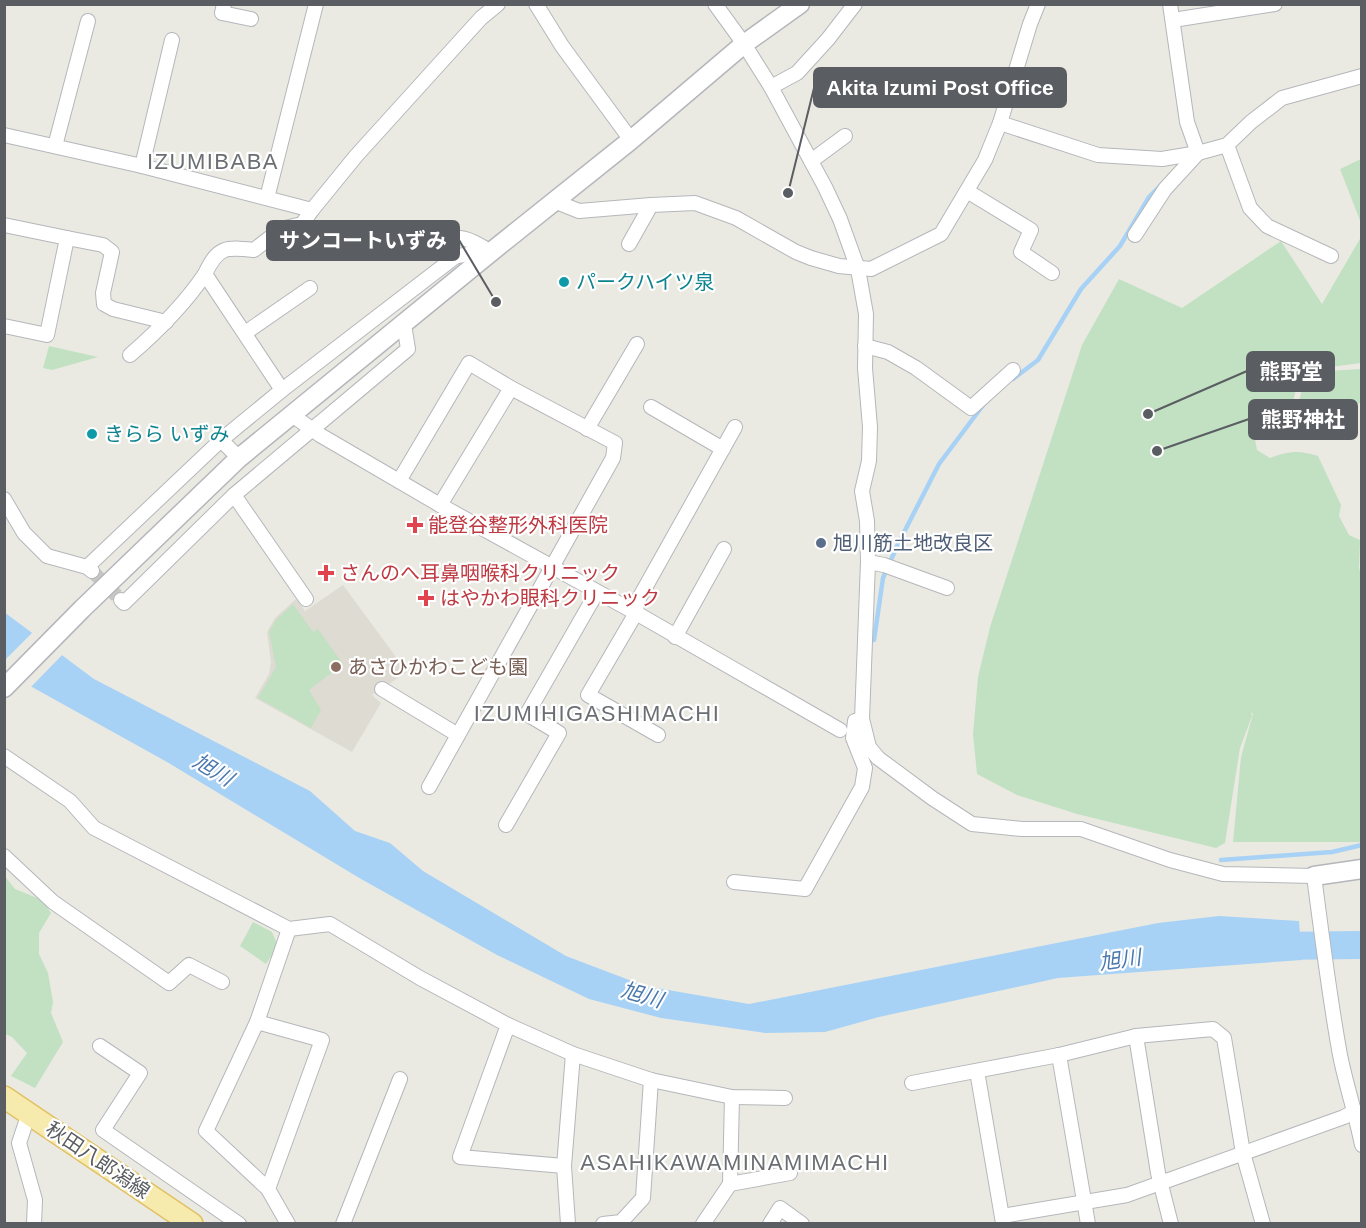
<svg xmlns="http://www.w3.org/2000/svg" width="1366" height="1228" viewBox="0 0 1366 1228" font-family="Arial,'Noto Sans JP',sans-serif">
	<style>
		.education { fill: #dedbd3 }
		.green { fill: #c1e1c2 }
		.water { fill: #a8d2f5 }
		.pier { fill: #ebeae2 }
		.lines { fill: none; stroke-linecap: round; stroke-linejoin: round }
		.stream { stroke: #a8d2f5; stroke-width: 4.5 }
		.river { stroke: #a8d2f5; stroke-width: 28 }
		.street-tunnel { stroke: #c7c7c2; stroke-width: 14; stroke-dasharray: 14 7; stroke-linecap: butt }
		.street-casing { stroke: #b4b7bb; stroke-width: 16 }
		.secondary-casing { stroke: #b4b6bb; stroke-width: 21 }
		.primary-casing { stroke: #e1c165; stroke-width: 24 }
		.street { stroke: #fff; stroke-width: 14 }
		.secondary { stroke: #fff; stroke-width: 18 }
		.primary { stroke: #f6ebad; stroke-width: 21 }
		.culture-dot { fill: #0f9aa8; stroke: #fff; stroke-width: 2 }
		.health-dot { fill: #e0444e; stroke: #fff; stroke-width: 2 }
		.service-dot { fill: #5c6f8a; stroke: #fff; stroke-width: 2 }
		.education-dot { fill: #8d6e63; stroke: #fff; stroke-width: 2 }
		.labels { text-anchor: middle; stroke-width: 4.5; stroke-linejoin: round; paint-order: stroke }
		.culture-label { font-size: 20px; fill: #0d838f; stroke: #fff; text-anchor: start }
		.health-label { font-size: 20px; fill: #be3a42; stroke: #fff; text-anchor: start }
		.service-label { font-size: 20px; fill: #4e5e75; stroke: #fff; text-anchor: start }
		.education-label { font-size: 20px; fill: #785e54; stroke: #fff; text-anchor: start }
		.street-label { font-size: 20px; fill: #5a5d61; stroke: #fff }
		.water-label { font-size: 21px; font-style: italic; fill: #4c79ad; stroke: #fff }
		.quarter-label { font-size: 22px; letter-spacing: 1.5px; fill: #6b6f73; stroke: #fff }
		.leader { fill: none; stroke: #5a5d61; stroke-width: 2 }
		.callout-dot { fill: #5a5d61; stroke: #fff; stroke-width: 2 }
		.callout { fill: #5a5d61; stroke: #5a5d61; stroke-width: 2 }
		.callout-label { font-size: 21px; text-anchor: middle; font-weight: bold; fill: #fff }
	</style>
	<rect width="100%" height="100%" fill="#ebeae2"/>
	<!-- education -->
	<path class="education" d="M343,585L407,672L372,695L381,703L352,752L255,698L269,674L271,662L267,632L275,618L296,599L305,611Z"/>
	<!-- green -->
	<g class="green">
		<path d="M1361,159V223L1340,169Z"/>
		<path d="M1361,237V363L1300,371L1291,411L1269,419L1254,434L1257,450L1270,458C1290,451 1297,450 1318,456L1341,505L1339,516L1349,535L1360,540L1359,568L1362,577L1361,842H1233L1241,757L1253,714L1251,712L1252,716L1240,748L1225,843L1216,848L1077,814L1017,795L977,774L973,734L978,677L990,627L1082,345L1119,279L1182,308L1281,241L1322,304Z"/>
		<path d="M49,346L98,357L52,370L43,368Z"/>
		<path d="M1361,369V403L1295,415L1307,372Z"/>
		<path d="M293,604L313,632L318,629L343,664L309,690L321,710L311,728L258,698L276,667L269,632L276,620Z"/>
		<path d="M4,875L15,889L42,900L51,913L39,933V954L48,973L53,1002L51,1013L63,1042L35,1088L11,1076L27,1053L12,1037L5,1034Z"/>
		<path d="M253,922L272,932L278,946L266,964L240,946Z"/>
	</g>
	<!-- water -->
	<path class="water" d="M4,612L94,679L310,791L355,831L390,843L423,871L566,956L645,986L749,1004L1158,923L1219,916L1299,921L1302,960L1058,978L879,1017L825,1032L765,1033L661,1018L589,999L497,955L361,879L167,762L5,672Z"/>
	<!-- pier -->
	<path class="pier" d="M34,631L64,653L29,689L4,676L5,660Z"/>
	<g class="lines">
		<!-- stream -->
		<g class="stream">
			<path d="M1013,379L1038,360L1081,289L1120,246L1149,197L1161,185"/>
			<path d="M874,640L883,578L898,544L939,464L984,404"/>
			<path d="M1221,860L1332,852L1362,845"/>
		</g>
		<!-- river -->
		<path class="river" d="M1262,946L1362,945"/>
		<!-- street-tunnel -->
		<path class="street-tunnel" d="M92,571L121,600"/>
		<defs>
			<g id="street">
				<path d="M224,4L222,13L251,19"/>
				<path d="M536,4L562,46L631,140"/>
				<path d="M715,4L744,44L771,87L825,187L840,219L858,269L866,314L865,368L870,427L869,461L862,491L867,521L868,562L862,719L869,747L878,758L932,798L972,824L1022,829H1081L1170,860L1223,874L1314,876C1322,936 1329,995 1340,1055C1346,1085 1356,1115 1362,1145"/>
				<path d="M1170,4L1187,122L1198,153L1227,145L1251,122L1282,98L1362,76"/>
				<path d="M1173,20L1275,4"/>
				<path d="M771,87L797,73L828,39L855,4"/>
				<path d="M1000,123L1098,155L1162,159L1198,153L1165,189L1135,235"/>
				<path d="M4,135L142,166L312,210L356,156L481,18L498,4"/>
				<path d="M1227,145L1250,208L1267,226L1331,256"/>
				<path d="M55,146L88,21"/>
				<path d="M811,161L845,136"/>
				<path d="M142,166L172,40"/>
				<path d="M967,191L1031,230L1021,252L1052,273"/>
				<path d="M267,198L316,4"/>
				<path d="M554,201L579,211L651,205L695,203L736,218L796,252L811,258L839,266L871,269L941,234L985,160L1000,123L1030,24L1038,4"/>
				<path d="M4,225L67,238L47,335L4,326"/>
				<path d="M67,238L103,245L112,252L103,293L104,304L113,309L166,322"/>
				<path d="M432,241C461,236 465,235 491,252"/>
				<path d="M629,244L651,205"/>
				<path d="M245,333L310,288"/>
				<path d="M865,346L888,352L916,368L971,408L1013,370"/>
				<path d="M130,355C159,330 184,305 205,274"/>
				<path d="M282,390L205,274C218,246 226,247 254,250L281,229L302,224L312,210"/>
				<path d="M651,407L723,449"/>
				<path d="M292,415L320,435L440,505L636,613L840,730"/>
				<path d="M587,429L637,344"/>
				<path d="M221,440L282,390L455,257L472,253L491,252"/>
				<path d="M399,481L469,363L511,388L615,443L613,458L429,787"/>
				<path d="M234,495L306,599"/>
				<path d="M4,499L24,533L47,556L87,567L92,571"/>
				<path d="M440,505L511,388"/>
				<path d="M868,562L884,565L947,588"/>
				<path d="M87,567L221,440L239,458"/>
				<path d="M121,600L124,603L234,495L408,349L404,324"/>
				<path d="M675,637L724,549"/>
				<path d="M382,689L458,735"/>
				<path d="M658,735L588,695L636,613L637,602L735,427"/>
				<path d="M4,756L70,801L94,828L289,929L330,924L420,978L508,1025L573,1054L651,1080L732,1097L785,1098"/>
				<path d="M506,825L559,733L527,714L597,592"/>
				<path d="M4,856L53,902L169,983L189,965L222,982"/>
				<path d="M734,882L805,889L862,787L865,768L853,738L855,721L862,719"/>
				<path d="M257,1022L322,1040L268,1189"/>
				<path d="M508,1025L460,1157L564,1166"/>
				<path d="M1136,1036L1158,1173L1171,1224"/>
				<path d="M100,1046L140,1073L103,1130L239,1224"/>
				<path d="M1059,1055L1088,1224"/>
				<path d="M977,1071L1003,1223"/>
				<path d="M912,1083L1059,1055L1136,1036L1213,1029L1224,1038L1243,1153L1263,1224"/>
				<path d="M29,1113L19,1143L35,1200L34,1224"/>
				<path d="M730,1184L790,1173"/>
				<path d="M1002,1216L1127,1195L1344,1117L1355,1111"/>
				<path d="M288,1224L268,1189L206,1131L257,1022L289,929"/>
				<path d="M343,1224L400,1079"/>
				<path d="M568,1224L564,1166L573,1054"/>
				<path d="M603,1224L621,1222L643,1198L651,1080"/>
				<path d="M703,1224L730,1184L732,1097"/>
				<path d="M770,1224L780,1208L802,1224"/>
			</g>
			<g id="secondary">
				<path d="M4,688L82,609L239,458L491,252L631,140L744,44L800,4"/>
				<path d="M1314,876L1362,869"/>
			</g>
			<path id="primary" d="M4,1097L192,1224"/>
		</defs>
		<!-- street casing -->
		<use href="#street" class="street-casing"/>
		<!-- secondary casing -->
		<use href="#secondary" class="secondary-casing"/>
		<!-- primary casing -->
		<use href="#primary" class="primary-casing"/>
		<!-- street -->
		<use href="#street" class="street"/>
		<!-- secondary -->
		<use href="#secondary" class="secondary"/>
		<!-- primary -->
		<use href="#primary" class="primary"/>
	</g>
	<!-- markers -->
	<g class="culture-dot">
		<circle cx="564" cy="282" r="6"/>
		<circle cx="92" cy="434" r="6"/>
	</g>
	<g class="health-dot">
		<path d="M412 516h6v6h6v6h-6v6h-6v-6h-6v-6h6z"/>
		<path d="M323 564h6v6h6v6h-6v6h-6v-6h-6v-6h6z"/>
		<path d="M423 589h6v6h6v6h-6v6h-6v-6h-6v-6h6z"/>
	</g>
	<circle class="service-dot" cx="821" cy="543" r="6"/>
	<circle class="education-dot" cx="336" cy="667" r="6"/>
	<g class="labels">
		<!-- culture labels -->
		<g class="culture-label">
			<text x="576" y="289">パークハイツ泉</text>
			<text x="104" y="441">きらら いずみ</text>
		</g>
		<!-- health labels -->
		<g class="health-label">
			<text x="428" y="532">能登谷整形外科医院</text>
			<text x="340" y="580">さんのへ耳鼻咽喉科クリニック</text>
			<text x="440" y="605">はやかわ眼科クリニック</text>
		</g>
		<!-- service labels -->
		<g class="service-label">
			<text x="833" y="550">旭川筋土地改良区</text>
		</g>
		<!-- education labels -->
		<g class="education-label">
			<text x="348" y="674">あさひかわこども園</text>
		</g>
		<!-- street labels -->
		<g class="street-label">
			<text transform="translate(98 1160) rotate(34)" y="7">秋田八郎潟線</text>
		</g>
		<!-- water labels -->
		<g class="water-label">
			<text transform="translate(213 770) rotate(31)" y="7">旭川</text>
			<text transform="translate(1120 960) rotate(-8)" y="7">旭川</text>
			<text transform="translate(642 995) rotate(16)" y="7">旭川</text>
		</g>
		<!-- quarter labels -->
		<g class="quarter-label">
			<text x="213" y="169">IZUMIBABA</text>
			<text x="597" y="721">IZUMIHIGASHIMACHI</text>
			<text x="735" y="1170">ASAHIKAWAMINAMIMACHI</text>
		</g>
	</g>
	<!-- callouts -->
	<path class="leader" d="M788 193L814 88M496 302L459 240M1148 414L1247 371M1157 451L1249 419"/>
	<g class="callout-dot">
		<circle cx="788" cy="193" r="6"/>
		<circle cx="496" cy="302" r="6"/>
		<circle cx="1148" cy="414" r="6"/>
		<circle cx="1157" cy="451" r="6"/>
	</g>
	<g class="callout">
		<rect x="814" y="68" width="252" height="39" rx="6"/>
		<rect x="267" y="221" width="192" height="39" rx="6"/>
		<rect x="1247" y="352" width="87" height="39" rx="6"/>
		<rect x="1249" y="400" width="108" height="39" rx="6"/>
	</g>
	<g class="callout-label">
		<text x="940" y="95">Akita Izumi Post Office</text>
		<text x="363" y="248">サンコートいずみ</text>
		<text x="1291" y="379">熊野堂</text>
		<text x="1303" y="427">熊野神社</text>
	</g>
	<!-- border -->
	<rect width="1366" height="1228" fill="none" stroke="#5a5d61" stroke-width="12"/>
</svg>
